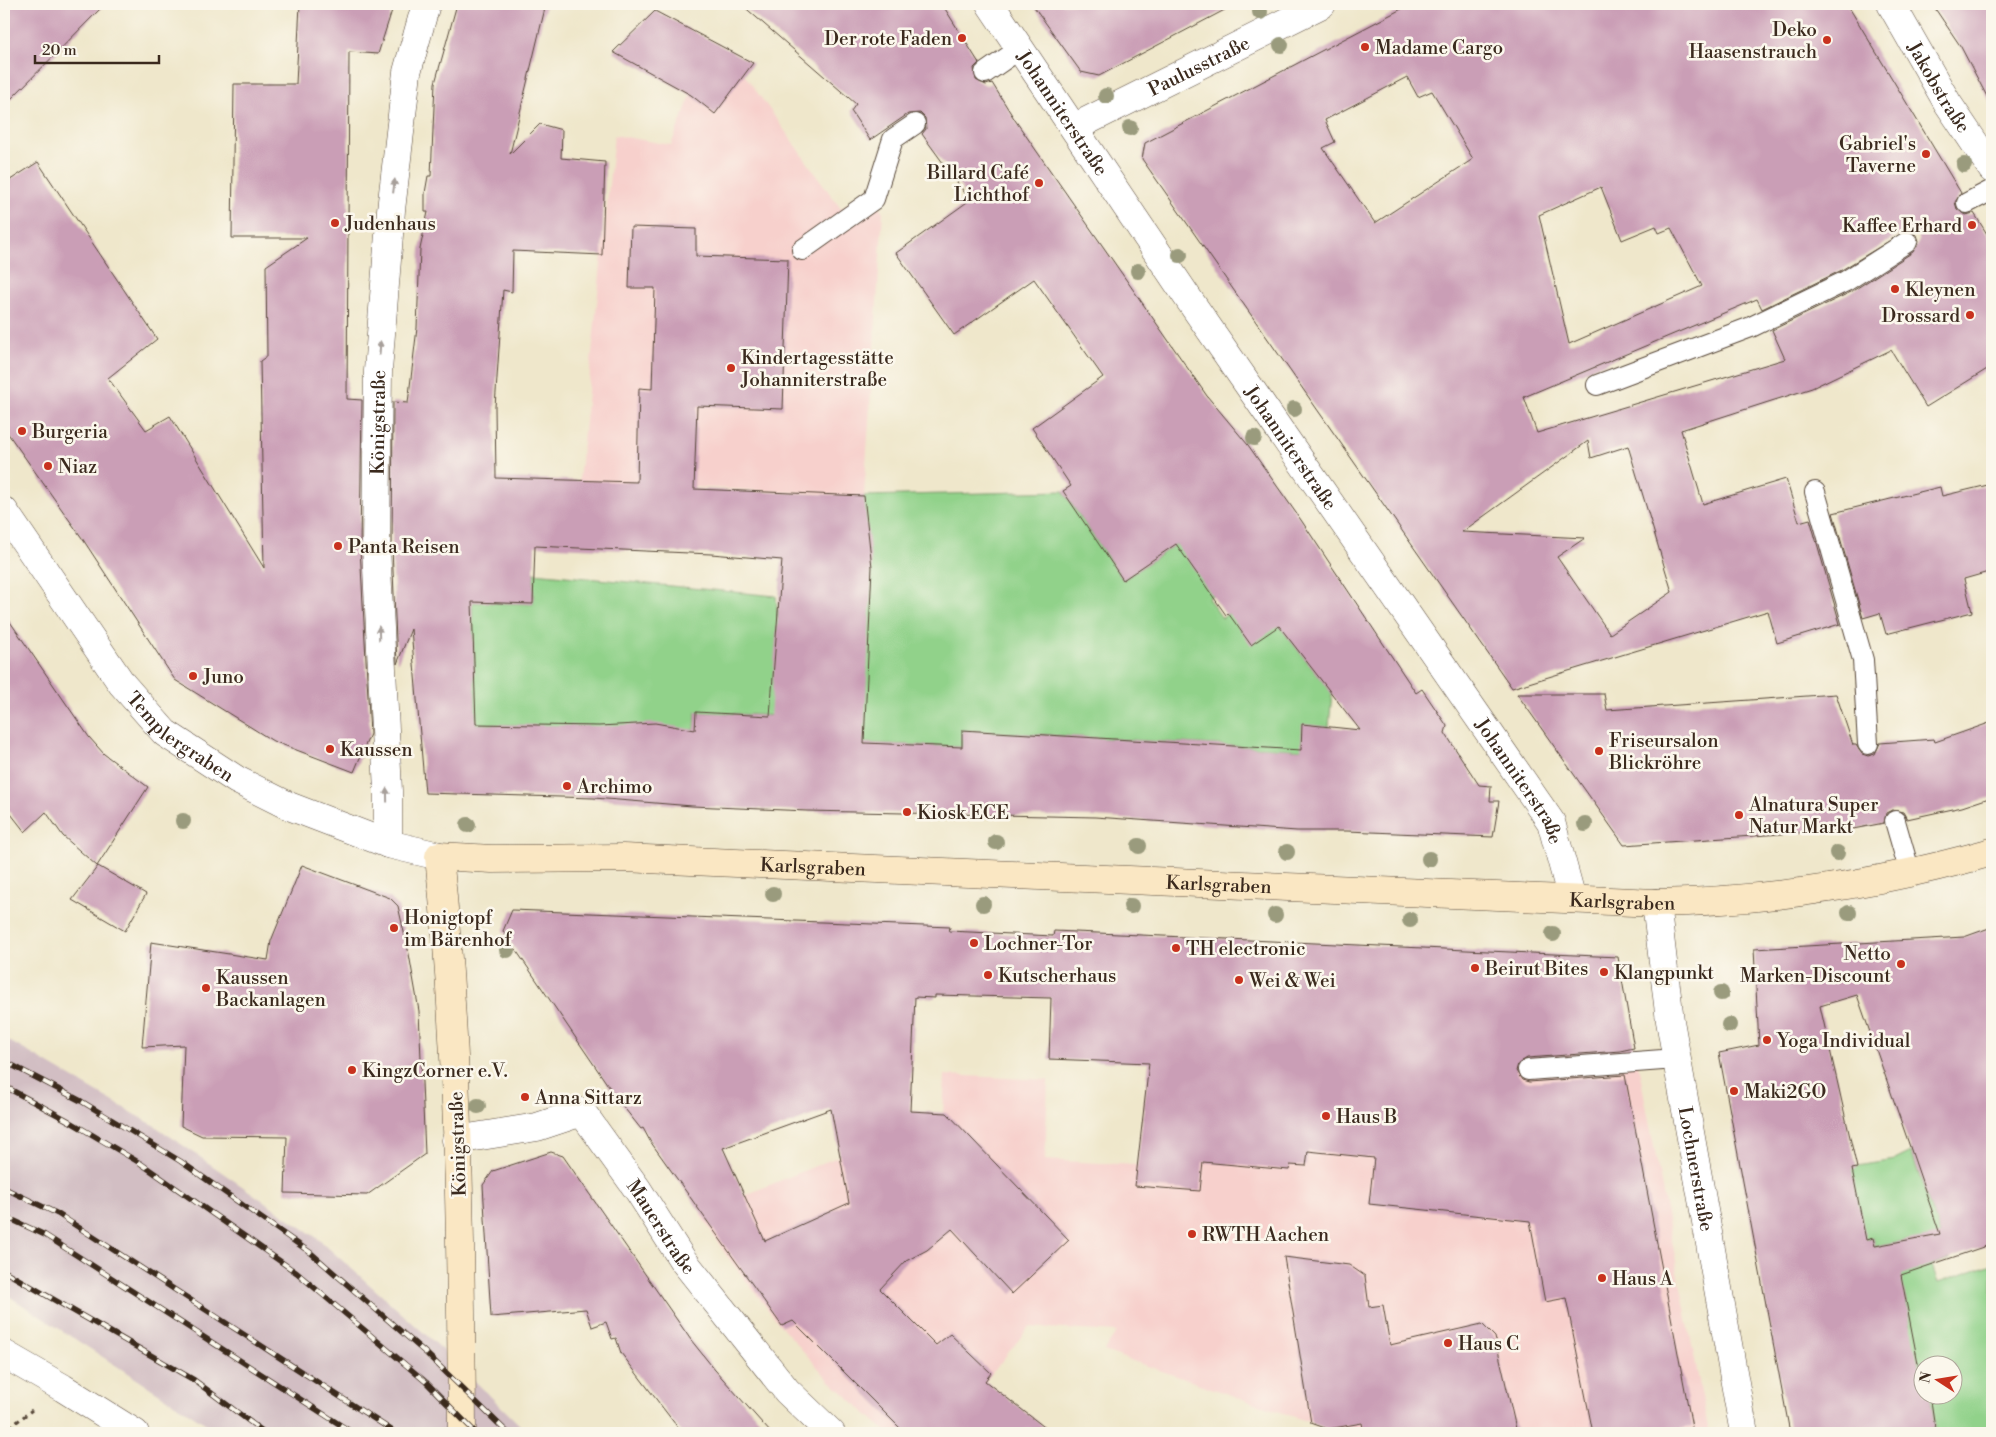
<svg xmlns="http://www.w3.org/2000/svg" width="1996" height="1437" viewBox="0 0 1996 1437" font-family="'Libre Bodoni',serif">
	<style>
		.built { fill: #f7d0cc }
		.industrial { fill: #d2bec3 }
		.green { fill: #91d28a; stroke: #667e54 }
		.building { fill: #ca9eb6; fill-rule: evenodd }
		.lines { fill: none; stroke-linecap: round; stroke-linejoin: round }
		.lane-casing { stroke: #564638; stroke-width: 22 }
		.street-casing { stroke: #564638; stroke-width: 29 }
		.secondary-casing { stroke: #564638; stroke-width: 29 }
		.path { stroke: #564638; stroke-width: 3; stroke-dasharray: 4 4; stroke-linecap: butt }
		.lane { stroke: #fff; stroke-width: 20 }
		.street { stroke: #fff; stroke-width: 28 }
		.secondary { stroke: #fae7c3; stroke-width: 28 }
		.rail-casing { stroke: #3b2a1e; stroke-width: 5.5 }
		.rail { stroke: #fbf7ec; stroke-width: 4; stroke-dasharray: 11; stroke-linecap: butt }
		.tree { fill: #9a9b7d }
		.oneway { fill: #a79f9a }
		.poi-dot { fill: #c8321e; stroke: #fbf7ec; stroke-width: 2 }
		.labels { text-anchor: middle; stroke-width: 5; stroke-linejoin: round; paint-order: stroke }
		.poi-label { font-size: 19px; fill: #3b2a1e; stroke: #fbf7ec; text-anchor: start }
		.street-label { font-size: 19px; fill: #3b2a1e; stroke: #fbf7ec }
	</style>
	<rect width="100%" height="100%" fill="#fbf7ec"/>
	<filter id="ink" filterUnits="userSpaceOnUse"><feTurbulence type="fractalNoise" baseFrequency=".02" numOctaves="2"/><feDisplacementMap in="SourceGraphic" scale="10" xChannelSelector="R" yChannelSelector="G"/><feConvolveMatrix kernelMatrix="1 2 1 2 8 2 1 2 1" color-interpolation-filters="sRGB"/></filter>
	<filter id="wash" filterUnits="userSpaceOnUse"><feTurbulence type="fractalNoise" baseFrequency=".0096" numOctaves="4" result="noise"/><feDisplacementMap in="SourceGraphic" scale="20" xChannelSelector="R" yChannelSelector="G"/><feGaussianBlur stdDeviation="1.12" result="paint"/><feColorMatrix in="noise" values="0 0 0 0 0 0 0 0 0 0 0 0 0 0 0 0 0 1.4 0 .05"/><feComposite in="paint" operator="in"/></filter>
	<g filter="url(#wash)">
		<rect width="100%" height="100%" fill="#efe7cb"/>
		<!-- built -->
		<g class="built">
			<path d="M744,74L841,209L868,189L883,212L864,496L579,481L614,135L671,145L691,95L715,113Z"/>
			<path d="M1150,1021L1563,1041L1579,1058L1635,1048L1709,1433H1341L1104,1351L1117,1332L1029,1327L944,1433H888L829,1380L781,1326L726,1255L700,1214L943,1113L945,1075L1048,1080L1045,1160L1137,1165L1149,1063Z"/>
		</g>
		<!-- industrial -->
		<path class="industrial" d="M4,1038L155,1126L317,1238L443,1350L528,1433H220L4,1293Z"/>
		<!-- green -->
		<g class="green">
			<path d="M1063,491L1123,580L1176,544L1247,571L1208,598L1222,618L1260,591L1279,626L1332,693L1329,727L1301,750L962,730V747L861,743L860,720L696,712L695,730L476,724L472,602L533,604L534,573L776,596L778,619L864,496Z"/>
			<path d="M1911,1152L1949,1259L1932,1265L1938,1283L1992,1264V1433H1931L1930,1429L1935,1428L1930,1395L1954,1394V1364H1924L1923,1388L1918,1360L1900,1363L1893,1332L1911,1328L1905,1296L1837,1309L1911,1255L1908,1240L1875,1246L1873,1238L1834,1246L1852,1167L1895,1160Z"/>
		</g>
		<g id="blocks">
			<!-- building -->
			<g class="building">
				<path d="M4,4H105L4,106Z"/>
				<path d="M300,4H394L378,54L349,52L347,399L362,400L360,548L370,734L354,772L273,741L175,680L82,538L4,428V184L38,162L157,339L108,378L146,430L170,416L264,568L260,361L267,356L266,266L307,238H232L234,84H296Z"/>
				<path d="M457,4H546L510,154L540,124L562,130L561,158L605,162L602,255L513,251L512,292L503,290L495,407L496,478L637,482L639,388L652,389L655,288H629L631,227L696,229V256L788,259L783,409L697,406L694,489L864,496L872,567L864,743L962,747V730L1301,750L1302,724L1360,730L1279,626L1251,645L1228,613L1226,615L1176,544L1123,580L1063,491L1071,486L1032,428L1103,377L1034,279L954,335L896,253L970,200L922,134L926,129L925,118L920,113L908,114L870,140L851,111L856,104L741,4H942L979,63L974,68L976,80L986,85L992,83L1015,120L1207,396L1248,445L1301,520L1416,693L1422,689L1447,726L1445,733L1479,785L1491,786L1490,801H1499L1493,837L1347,831H1297L1095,817L807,811L692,806L594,798L425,793L411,629L397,664L392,547L393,402L408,403L417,328L420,249L428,212H425V193L428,176H431L435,83ZM535,546L711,554L782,560L770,716L696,712L695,730L655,723L599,726L476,724L472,602L533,604Z"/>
				<path d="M1032,4H1236L1099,76L1081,72Z"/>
				<path d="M1411,4H1847L1961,193L1955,202L1957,209L1966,215L1974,213L1992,242V366L1926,407L1891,350L1812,388L1681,430L1703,504L1786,479L1799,522L1810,519L1840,624L1777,643L1768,611L1512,688L1142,159L1145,143ZM1407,77L1418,97L1432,91L1473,159L1375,223L1323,148L1335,142L1325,120ZM1601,187L1622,240L1656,226L1659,233L1671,228L1702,286L1569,344L1539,215ZM1907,230L1917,235L1919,241L1913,252L1851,292L1772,330L1785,359L1537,433L1524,397L1757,299L1762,309L1840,271ZM1588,441L1591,458L1628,446L1672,592L1610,634L1557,557L1585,538L1462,532Z"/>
				<path d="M1932,4H1992V106L1961,47Z"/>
				<path d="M655,11L753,63L715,114L691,95L613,52Z"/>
				<path d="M1992,484V571L1964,579L1972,612L1886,634L1880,613L1863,618L1833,513L1940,487L1942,496Z"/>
				<path d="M4,613L89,737L104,754L148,787L97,866L63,836L46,812L25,832L4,805Z"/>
				<path d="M1517,694H1604L1607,710L1836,694L1853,745H1856L1862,754L1868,756L1875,754L1880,743L1934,739L1935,742L1992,722V797L1962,807L1907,819L1903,812L1892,810L1886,813L1884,823L1853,829L1624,845Z"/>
				<path d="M302,865L390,898L398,906L409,954L419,1011L425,1154L367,1195L285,1193L287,1137L202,1136L181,1126L184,1045L142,1047L151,942L268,960L271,941Z"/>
				<path d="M98,866L146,894L125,931L72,900Z"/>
				<path d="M512,910L950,927L949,931L1053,936L1054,931L1618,957L1634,1048L1620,1051L1527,1058L1518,1064L1516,1071L1522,1080L1529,1082L1625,1075L1692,1427L1649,1433H1593L1566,1298L1545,1302L1530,1221L1369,1204L1374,1158L1308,1151L1306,1166L1290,1165L1289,1170L1203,1162L1200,1191L1135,1186L1149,1063L1049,1059L1051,998L935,995V998L915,997L910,1111L947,1113L1069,1240L1012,1294L952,1229L927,1250L906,1261L880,1289L936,1345L950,1334L991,1373L985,1381L1052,1433H905L793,1321L782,1326L650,1141L643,1128L641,1129L618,1100L503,931ZM831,1109L849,1203L765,1241L723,1148Z"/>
				<path d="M1992,927V1244L1901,1275L1924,1394H1930L1935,1428L1930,1429L1931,1433H1790L1719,1053L1759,1045L1754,949L1964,937ZM1857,995L1909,1144L1940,1234L1875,1246L1873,1238L1866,1240L1852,1169L1857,1168L1820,1006Z"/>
				<path d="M551,1152L563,1156L691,1340L715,1370L771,1433H682L621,1353L616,1338L612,1339L606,1322L592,1327L586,1309L491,1317L483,1185L493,1171Z"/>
				<path d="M1284,1257L1349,1265L1365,1276L1369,1307L1383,1305L1390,1345L1482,1324L1495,1337L1517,1433H1364L1362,1423L1328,1429L1311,1423Z"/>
			</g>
		</g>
	</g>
	<g filter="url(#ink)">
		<use href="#blocks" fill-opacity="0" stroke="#564638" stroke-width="1"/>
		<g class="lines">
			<defs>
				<g id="lane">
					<path d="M985,73L1021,48"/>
					<path d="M1967,203L1992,190"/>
					<path d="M802,250L874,199L893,139L915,124"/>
					<path d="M1597,385L1751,327L1846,281L1907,242"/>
					<path d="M1815,492L1863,660L1868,744"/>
					<path d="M1895,821L1910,873"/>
					<path d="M1528,1070L1676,1059"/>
				</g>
				<g id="street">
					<path id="s1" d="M990,4L1190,301L1551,822L1572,899"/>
					<path id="s2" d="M1891,4L1947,102L1992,169"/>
					<path id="s3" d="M1075,127L1322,4"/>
					<path id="s4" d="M4,511L122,684L165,733L237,780L289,806L388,844L439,856"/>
					<path id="s5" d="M388,844V791L376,547L378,371L391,210L407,72L426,4"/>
					<path id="s6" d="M1656,903L1670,1021L1744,1433"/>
					<path id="s7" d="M456,1140L537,1127L582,1112L638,1190L682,1259L787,1391L831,1433"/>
					<path d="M4,1354L63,1388L135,1433"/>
				</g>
				<g id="secondary">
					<path id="s8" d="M462,1433C461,1241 459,1048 439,856L492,859L623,858L1656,903C1770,901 1883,883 1992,852"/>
				</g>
			</defs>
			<!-- lane casing -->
			<use href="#lane" class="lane-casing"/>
			<!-- street casing -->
			<use href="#street" class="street-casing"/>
			<!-- secondary casing -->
			<use href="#secondary" class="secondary-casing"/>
			<!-- path -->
			<path class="path" d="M4,1432L32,1410"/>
			<!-- lane -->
			<use href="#lane" class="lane"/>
			<!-- street -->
			<use href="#street" class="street"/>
			<!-- secondary -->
			<use href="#secondary" class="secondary"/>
			<defs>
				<g id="rail">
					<path d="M4,1061L81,1101L180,1161L311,1253L427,1354L508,1433"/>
					<path d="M4,1086L69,1121L140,1163L297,1273L426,1382L476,1433"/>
					<path d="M4,1188L58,1214L396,1433"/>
					<path d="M4,1216L45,1235L353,1433"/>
					<path d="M4,1271L194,1380L265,1433"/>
				</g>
			</defs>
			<!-- rail casing -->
			<use href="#rail" class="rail-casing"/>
			<!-- rail -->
			<use href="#rail" class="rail"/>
		</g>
		<!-- trees -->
		<g class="tree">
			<circle cx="1260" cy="12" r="8"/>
			<circle cx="1281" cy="45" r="8"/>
			<circle cx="1106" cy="96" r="8"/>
			<circle cx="1130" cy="128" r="8"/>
			<circle cx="1964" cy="165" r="8"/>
			<circle cx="1180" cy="255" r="8"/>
			<circle cx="1138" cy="271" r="8"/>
			<circle cx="1294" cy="409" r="8"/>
			<circle cx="1254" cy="438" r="8"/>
			<circle cx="183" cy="821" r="8"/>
			<circle cx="1585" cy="824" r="8"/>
			<circle cx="468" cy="825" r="8"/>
			<circle cx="996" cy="842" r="8"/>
			<circle cx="1139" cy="846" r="8"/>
			<circle cx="1287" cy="852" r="8"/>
			<circle cx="1837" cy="853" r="8"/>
			<circle cx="1429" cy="859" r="8"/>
			<circle cx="773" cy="894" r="8"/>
			<circle cx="983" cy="904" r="8"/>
			<circle cx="1131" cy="906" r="8"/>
			<circle cx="1849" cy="913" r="8"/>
			<circle cx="1275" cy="915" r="8"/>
			<circle cx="1410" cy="920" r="8"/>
			<circle cx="1553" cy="934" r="8"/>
			<circle cx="507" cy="950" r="8"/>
			<circle cx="1721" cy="993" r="8"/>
			<circle cx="1729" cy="1025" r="8"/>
			<circle cx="478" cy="1106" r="8"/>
		</g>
		<!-- one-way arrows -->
		<defs><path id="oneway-solid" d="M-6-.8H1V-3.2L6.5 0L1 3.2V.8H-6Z" transform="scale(1.25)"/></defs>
		<g class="oneway">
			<use href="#oneway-solid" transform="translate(394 186) rotate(-83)"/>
			<use href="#oneway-solid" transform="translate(380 348) rotate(-86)"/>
			<use href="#oneway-solid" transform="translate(379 633) rotate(-92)"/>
			<use href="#oneway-solid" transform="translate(387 795) rotate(-91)"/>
		</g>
	</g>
	<!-- markers -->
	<g class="poi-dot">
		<circle cx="962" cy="38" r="5"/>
		<circle cx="1827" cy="40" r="5"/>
		<circle cx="1365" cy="47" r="5"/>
		<circle cx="1926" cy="154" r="5"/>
		<circle cx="1039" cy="183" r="5"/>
		<circle cx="335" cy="223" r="5"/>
		<circle cx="1972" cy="225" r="5"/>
		<circle cx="1895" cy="289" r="5"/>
		<circle cx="1970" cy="315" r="5"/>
		<circle cx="731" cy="368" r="5"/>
		<circle cx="22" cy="431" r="5"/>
		<circle cx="48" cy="466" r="5"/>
		<circle cx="338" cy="546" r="5"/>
		<circle cx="193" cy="676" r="5"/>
		<circle cx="330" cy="749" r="5"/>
		<circle cx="1599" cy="751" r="5"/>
		<circle cx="567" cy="786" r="5"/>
		<circle cx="907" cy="812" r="5"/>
		<circle cx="1739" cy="815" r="5"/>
		<circle cx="394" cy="928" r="5"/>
		<circle cx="974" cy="943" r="5"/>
		<circle cx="1176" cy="948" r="5"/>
		<circle cx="1901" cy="964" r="5"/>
		<circle cx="1475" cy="968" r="5"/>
		<circle cx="1604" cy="972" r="5"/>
		<circle cx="988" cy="975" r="5"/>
		<circle cx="1239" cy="980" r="5"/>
		<circle cx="206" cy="988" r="5"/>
		<circle cx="1767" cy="1040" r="5"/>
		<circle cx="352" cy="1070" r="5"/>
		<circle cx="1734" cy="1091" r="5"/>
		<circle cx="525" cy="1097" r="5"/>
		<circle cx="1326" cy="1116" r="5"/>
		<circle cx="1192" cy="1234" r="5"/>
		<circle cx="1602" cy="1278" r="5"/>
		<circle cx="1448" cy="1343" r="5"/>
	</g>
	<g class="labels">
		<!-- poi labels -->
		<g class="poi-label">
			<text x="1817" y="36" text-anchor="end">Deko<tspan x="1817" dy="22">Haasenstrauch</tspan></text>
			<text x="952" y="45" text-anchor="end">Der rote Faden</text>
			<text x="1375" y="54">Madame Cargo</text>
			<text x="1916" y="150" text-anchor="end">Gabriel's<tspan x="1916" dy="22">Taverne</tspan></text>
			<text x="1029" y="179" text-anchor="end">Billard Café<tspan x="1029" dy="22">Lichthof</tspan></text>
			<text x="345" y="230">Judenhaus</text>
			<text x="1962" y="232" text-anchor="end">Kaffee Erhard</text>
			<text x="1905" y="296">Kleynen</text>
			<text x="1960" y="322" text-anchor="end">Drossard</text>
			<text x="741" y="364">Kindertagesstätte<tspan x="741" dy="22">Johanniterstraße</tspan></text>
			<text x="32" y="438">Burgeria</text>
			<text x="58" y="473">Niaz</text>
			<text x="348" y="553">Panta Reisen</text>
			<text x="203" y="683">Juno</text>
			<text x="1609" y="747">Friseursalon<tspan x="1609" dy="22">Blickröhre</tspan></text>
			<text x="340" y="756">Kaussen</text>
			<text x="577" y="793">Archimo</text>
			<text x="1749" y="811">Alnatura Super<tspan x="1749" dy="22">Natur Markt</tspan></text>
			<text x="917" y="819">Kiosk ECE</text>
			<text x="404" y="924">Honigtopf<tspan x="404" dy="22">im Bärenhof</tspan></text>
			<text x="984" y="950">Lochner-Tor</text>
			<text x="1186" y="955">TH electronic</text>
			<text x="1891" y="960" text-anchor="end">Netto<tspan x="1891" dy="22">Marken-Discount</tspan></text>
			<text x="1485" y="975">Beirut Bites</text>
			<text x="1614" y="979">Klangpunkt</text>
			<text x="998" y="982">Kutscherhaus</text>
			<text x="216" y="984">Kaussen<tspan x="216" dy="22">Backanlagen</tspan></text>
			<text x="1249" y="987">Wei &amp; Wei</text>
			<text x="1777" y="1047">Yoga Individual</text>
			<text x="362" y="1077">KingzCorner e.V.</text>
			<text x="1744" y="1098">Maki2GO</text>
			<text x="535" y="1104">Anna Sittarz</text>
			<text x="1336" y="1123">Haus B</text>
			<text x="1202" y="1241">RWTH Aachen</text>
			<text x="1612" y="1285">Haus A</text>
			<text x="1458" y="1350">Haus C</text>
		</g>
		<!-- street labels -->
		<g class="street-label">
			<text dy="7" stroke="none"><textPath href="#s3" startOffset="138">Paulusstraße</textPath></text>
			<text dy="7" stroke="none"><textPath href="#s2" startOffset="96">Jakobstraße</textPath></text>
			<text dy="7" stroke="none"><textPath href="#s1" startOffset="131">Johanniterstraße</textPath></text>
			<text dy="7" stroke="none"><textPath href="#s5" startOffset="422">Königstraße</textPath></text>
			<text dy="7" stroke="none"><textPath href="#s1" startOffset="536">Johanniterstraße</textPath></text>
			<text dy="7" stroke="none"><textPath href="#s4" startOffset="289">Templergraben</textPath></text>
			<text dy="7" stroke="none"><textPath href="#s1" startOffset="941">Johanniterstraße</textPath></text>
			<text dy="7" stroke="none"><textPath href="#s8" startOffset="952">Karlsgraben</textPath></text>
			<text dy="7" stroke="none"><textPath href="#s8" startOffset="1358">Karlsgraben</textPath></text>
			<text dy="7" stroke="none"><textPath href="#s8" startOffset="1762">Karlsgraben</textPath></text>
			<text transform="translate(457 1144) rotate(-92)" y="7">Königstraße</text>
			<text dy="7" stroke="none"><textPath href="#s6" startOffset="269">Lochnerstraße</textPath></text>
			<text dy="7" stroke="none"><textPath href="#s7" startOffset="269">Mauerstraße</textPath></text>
		</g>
	</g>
	<!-- margin -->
	<rect width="1996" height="1437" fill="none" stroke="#fbf7ec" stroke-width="20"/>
	<!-- north arrow -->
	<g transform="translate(1938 1380) rotate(282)"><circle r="24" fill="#fbf7ec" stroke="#aea59a"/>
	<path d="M0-4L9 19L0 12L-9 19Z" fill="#c8321e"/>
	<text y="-8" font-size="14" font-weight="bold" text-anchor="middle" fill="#3b2a1e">N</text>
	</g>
	<!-- scale -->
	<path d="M35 55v8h124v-8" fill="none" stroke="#3b2a1e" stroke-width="2.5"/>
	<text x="42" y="55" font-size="15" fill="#3b2a1e" stroke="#fbf7ec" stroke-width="4" paint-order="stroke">20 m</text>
</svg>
